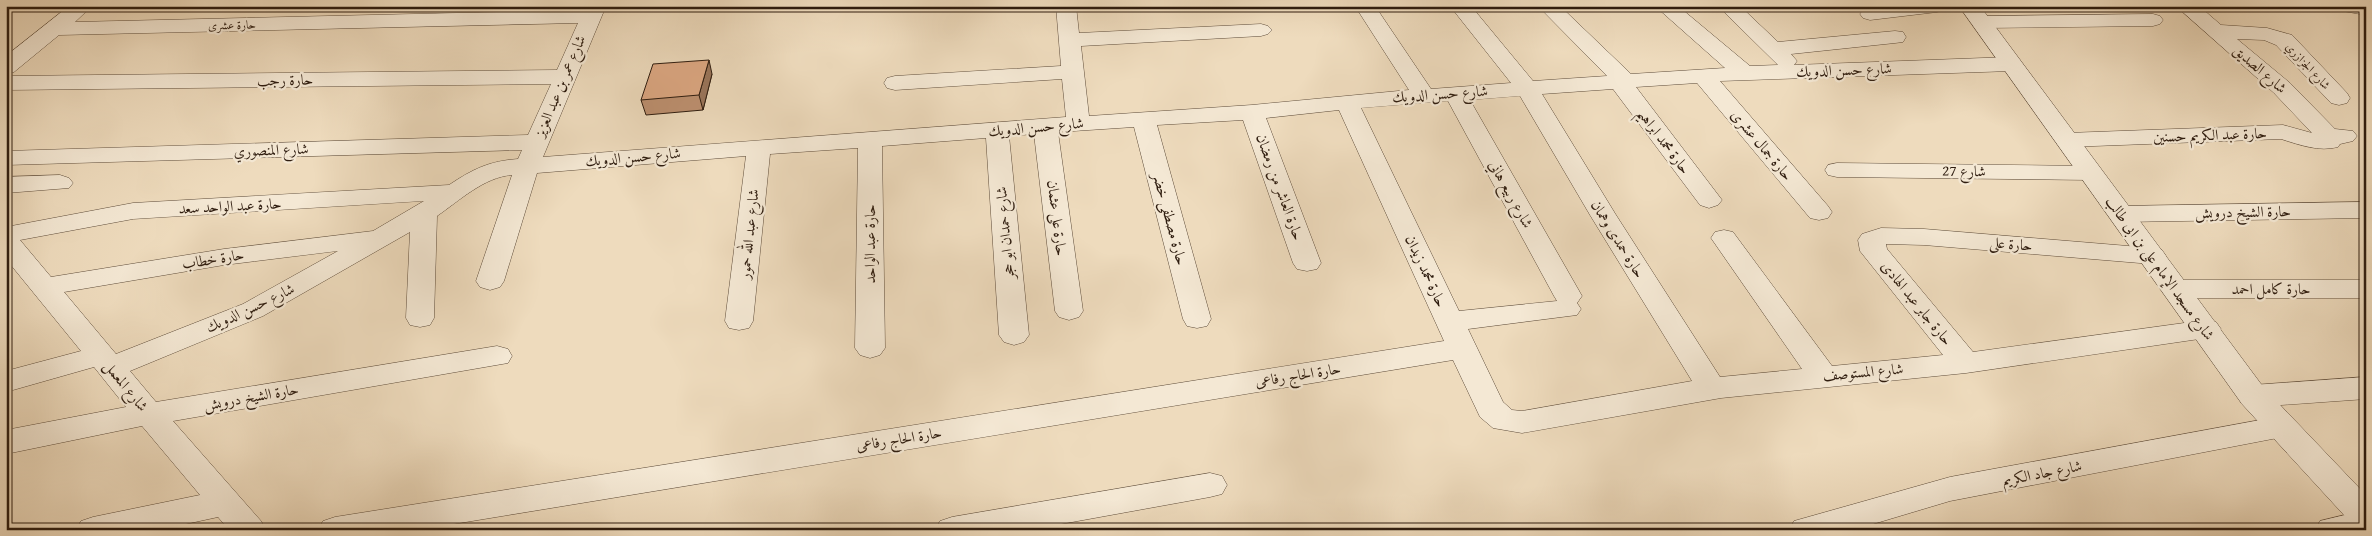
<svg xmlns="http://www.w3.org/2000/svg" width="2372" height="536" viewBox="0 0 2372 536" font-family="'Gentium Book Plus',Amiri,serif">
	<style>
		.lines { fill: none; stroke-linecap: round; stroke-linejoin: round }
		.minor-casing { stroke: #5e4c3a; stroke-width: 1 }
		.tertiary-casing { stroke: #5e4c3a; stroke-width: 1 }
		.minor { fill: #f4e8d4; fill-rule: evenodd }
		.tertiary { fill: #f4e8d4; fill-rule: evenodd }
		.wall { fill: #bd9070; stroke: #2e1c0f }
		.shaded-wall { fill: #9a755b; stroke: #2e1c0f }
		.building { fill: #dca782; stroke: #2e1c0f }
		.labels { text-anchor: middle; stroke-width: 4.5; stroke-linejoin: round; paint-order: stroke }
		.far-street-label { font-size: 12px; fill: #2e1c0f; stroke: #f4e8d4 }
		.street-label { font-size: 15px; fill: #2e1c0f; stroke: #f4e8d4 }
	</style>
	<rect width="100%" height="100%" fill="#eedbbd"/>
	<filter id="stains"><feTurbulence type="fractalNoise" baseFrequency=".004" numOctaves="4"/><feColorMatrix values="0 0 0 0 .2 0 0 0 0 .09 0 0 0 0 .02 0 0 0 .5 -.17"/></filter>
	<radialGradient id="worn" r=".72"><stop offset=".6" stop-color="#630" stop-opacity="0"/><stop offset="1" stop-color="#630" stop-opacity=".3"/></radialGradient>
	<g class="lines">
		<defs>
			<g id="minor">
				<path d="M69,6H92L75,22L584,10L586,6H606L543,157L1066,117L1062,79L895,90L887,88L884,83L887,78L895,76L1061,66L1056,6H1076L1079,33L1261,24L1268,26L1272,30L1268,34L1261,36L1081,46L1089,116L1252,105L1409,90L1355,6H1375L1431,89L1511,83L1450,6H1471L1533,81L1607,76L1538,6H1560L1631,74L1725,68L1655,6H1678L1750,66L1778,65L1718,6H1740L1778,42L1895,31L1903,32L1906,37L1903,42L1895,43L1791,54L1797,61L1794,65L2011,57L2019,59L2022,64L2019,69L2011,71L1720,81L1828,206L1832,212L1828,218L1819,220L1810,218L1697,83L1636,87L1722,200L1718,205L1709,208L1700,205L1613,89L1542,94L1616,215L1720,377L1802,369L1711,238L1715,232L1724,230L1733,232L1832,366L1943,355L1860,251L1858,240L1862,234L1881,228L1924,229L2152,248L2162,250L2166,256L2162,262L2152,264L1924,245L1886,244L1887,249L1973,352L2206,320L2216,322L2221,329L2216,336L2206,338L1966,373L1721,398L1522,433L1493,428L1480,417L1453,360L417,530H318L323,521L335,517L1444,341L1339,110L1266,118L1321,263L1317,269L1307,271L1297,269L1293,263L1243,120L1157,125L1211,319L1207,326L1197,328L1187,326L1183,319L1134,127L1058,132L1083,311L1079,317L1069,320L1059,317L1055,311L1034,134L1009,136L1029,335L1024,342L1014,345L1004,342L999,335L986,138L882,146L885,348L880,355L870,358L860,355L855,348L858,148L770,154L753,321L749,328L739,330L729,328L725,321L746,156L537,173L504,281L500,287L490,290L480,287L476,281L512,175C484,177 459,201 437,216L434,318L430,325L420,327L410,325L406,318L410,232L263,316L130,371L156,402L497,346L508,349L512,356L508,363L173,421L261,521L266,530H229L218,517L158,530H76L81,521L93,517L200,495L142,426L6,454V430L126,407L94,367L6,392V371L81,351L6,259V227L133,203L449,185C473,169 489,161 518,159L522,150L6,165V151L528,135L551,84L6,90V76L557,70L578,23L59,35L14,72L6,74V56ZM1520,96L1590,215L1692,381L1522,411L1512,410L1503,402L1468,329L1577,315L1581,309L1577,303L1582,296L1470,100ZM1448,101L1554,296L1557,301L1459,311L1361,108ZM424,201L373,231L224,249L51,277L20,240L133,219ZM338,251L243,304L116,354L64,292L224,265Z"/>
				<path d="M1883,6H1947L1944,10L1937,12L1870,20L1863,18L1860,14L1863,10Z"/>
				<path d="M2176,6H2199L2221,25L2267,28L2292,35L2347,93L2350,98L2347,103L2339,105L2331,103L2276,45L2264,40L2237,39L2290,83L2335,129L2353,131L2357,136L2353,141L2340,144L2338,147C2319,152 2300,145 2281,139L2067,147L2058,145L2055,140L2058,135L2067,133L2283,125L2312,133L2274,93Z"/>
				<path d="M2334,6H2366V15L2337,10Z"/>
				<path d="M2153,14L2160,16L2163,20L2160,24L2153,26L1981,28L1974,26L1971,22L1974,18L1981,16Z"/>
				<path d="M1837,163L2091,166L2100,168L2103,173L2100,178L2091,180L1837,177L1828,175L1825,170L1828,165Z"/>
				<path d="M60,175L69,178L73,183L69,188L6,193V177Z"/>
				<path d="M2366,202V218L2121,222L2112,220L2108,214L2112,208L2121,206Z"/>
				<path d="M2176,280H2366V298H2176L2166,295L2162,289L2166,283Z"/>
				<path d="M2366,377V399L2253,407L2242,404L2238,396L2242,388L2253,385Z"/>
				<path d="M2282,416L2293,419L2298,427L2293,435L1950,501L1853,530H1789L1794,521L1950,477Z"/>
				<path d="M1210,473L1222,476L1227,485L1222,494L1210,497L1028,530H935L940,521L952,517Z"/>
				<path d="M2366,510V530H2315L2320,521Z"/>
			</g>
			<path id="tertiary" d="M1959,6H1980L2264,388L2366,495V530L2354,526L2242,404Z"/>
		</defs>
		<!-- minor casing -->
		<use href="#minor" class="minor-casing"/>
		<!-- tertiary casing -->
		<use href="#tertiary" class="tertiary-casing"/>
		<!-- minor -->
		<use href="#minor" class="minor"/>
		<!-- tertiary -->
		<use href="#tertiary" class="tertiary"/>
	</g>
	<!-- wall -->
	<path class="wall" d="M712,74L703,110L646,115L641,100Z"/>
	<!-- shaded-wall -->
	<path class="shaded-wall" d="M709,60L712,74L703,110L699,95Z"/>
	<!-- building -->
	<path class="building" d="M709,60L699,95L641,100L653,64Z"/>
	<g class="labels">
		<!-- far-street labels -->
		<g class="far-street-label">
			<text transform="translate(232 25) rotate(-1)" y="4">حارة عشرى</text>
			<text transform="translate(2308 66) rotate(47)" y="4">شارع الجزازري</text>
		</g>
		<!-- street labels -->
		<g class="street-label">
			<text transform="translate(2260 69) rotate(41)" y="5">شارع الصديق</text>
			<text transform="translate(1844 70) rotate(-2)" y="5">شارع حسن الدويك</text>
			<text transform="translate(285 80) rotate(-1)" y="5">حارة رجب</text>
			<text transform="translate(560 86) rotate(-67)" y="5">شارع عمر بن عبد العزيز</text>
			<text transform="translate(1440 94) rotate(-4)" y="5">شارع حسن الدويك</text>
			<text transform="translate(1036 127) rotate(-5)" y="5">شارع حسن الدويك</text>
			<text transform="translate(2210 135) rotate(-2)" y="5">حارة عبد الكريم حسنين</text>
			<text transform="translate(1664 141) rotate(53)" y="5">حارة محمد ابراهيم</text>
			<text transform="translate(1762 145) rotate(50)" y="5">حارة جمال عشرى</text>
			<text transform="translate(271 150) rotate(-2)" y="5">شارع المنصوري</text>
			<text transform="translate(633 157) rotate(-5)" y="5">شارع حسن الدويك</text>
			<text transform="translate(1964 171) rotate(1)" y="5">شارع 27</text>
			<text transform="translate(1280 187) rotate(70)" y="5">حارة العاشر من رمضان</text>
			<text transform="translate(1511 194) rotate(61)" y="5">شارع ربيع هاني</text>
			<text transform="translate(230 206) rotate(-3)" y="5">حارة عبد الواحد سعد</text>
			<text transform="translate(2243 212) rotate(-1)" y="5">حارة الشيخ درويش</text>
			<text transform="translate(1057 218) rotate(83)" y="5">حارة على عثمان</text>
			<text transform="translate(1170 219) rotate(75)" y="5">حارة مصطفى خضر</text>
			<text transform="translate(1005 233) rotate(-95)" y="5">شارع حمدان ابو حجر</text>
			<text transform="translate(749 234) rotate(-84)" y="5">شارع عبد الله حمور</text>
			<text transform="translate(1618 239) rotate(58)" y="5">حارة حمدى وهمان</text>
			<text transform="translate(870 244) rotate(-90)" y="5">حارة عبد الواحد</text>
			<text transform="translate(2011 244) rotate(5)" y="5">حارة على</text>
			<text transform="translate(213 259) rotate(-9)" y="5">حارة خطاب</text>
			<text transform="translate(2160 268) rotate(54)" y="5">شارع مسجد الإمام على بن ابى طالب</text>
			<text transform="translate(1426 271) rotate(65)" y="5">حارة محمد زيدان</text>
			<text x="2271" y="294">حارة كامل احمد</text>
			<text transform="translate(1917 303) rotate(51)" y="5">حارة جابر عبد الهادى</text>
			<text transform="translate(250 308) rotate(-25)" y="5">شارع حسن الدويك</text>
			<text transform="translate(1863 372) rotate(-5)" y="5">شارع المستوصف</text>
			<text transform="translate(1298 375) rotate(-9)" y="5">حارة الحاج رفاعى</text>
			<text transform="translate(126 386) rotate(51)" y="5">شارع المعمل</text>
			<text transform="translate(251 397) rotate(-10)" y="5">حارة الشيخ درويش</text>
			<text transform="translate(899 439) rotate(-9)" y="5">حارة الحاج رفاعى</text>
			<text transform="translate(2042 473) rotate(-11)" y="5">شارع جاد الكريم</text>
		</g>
	</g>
	<!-- margin -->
	<rect width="2372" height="536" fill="none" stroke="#eedbbd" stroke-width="25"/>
	<rect x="8" y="8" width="2357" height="521" fill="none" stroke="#2e1c0f" stroke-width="2.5"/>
	<rect x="12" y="12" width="2347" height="511" fill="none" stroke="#2e1c0f"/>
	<rect width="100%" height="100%" filter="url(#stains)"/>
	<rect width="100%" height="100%" fill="url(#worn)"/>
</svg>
